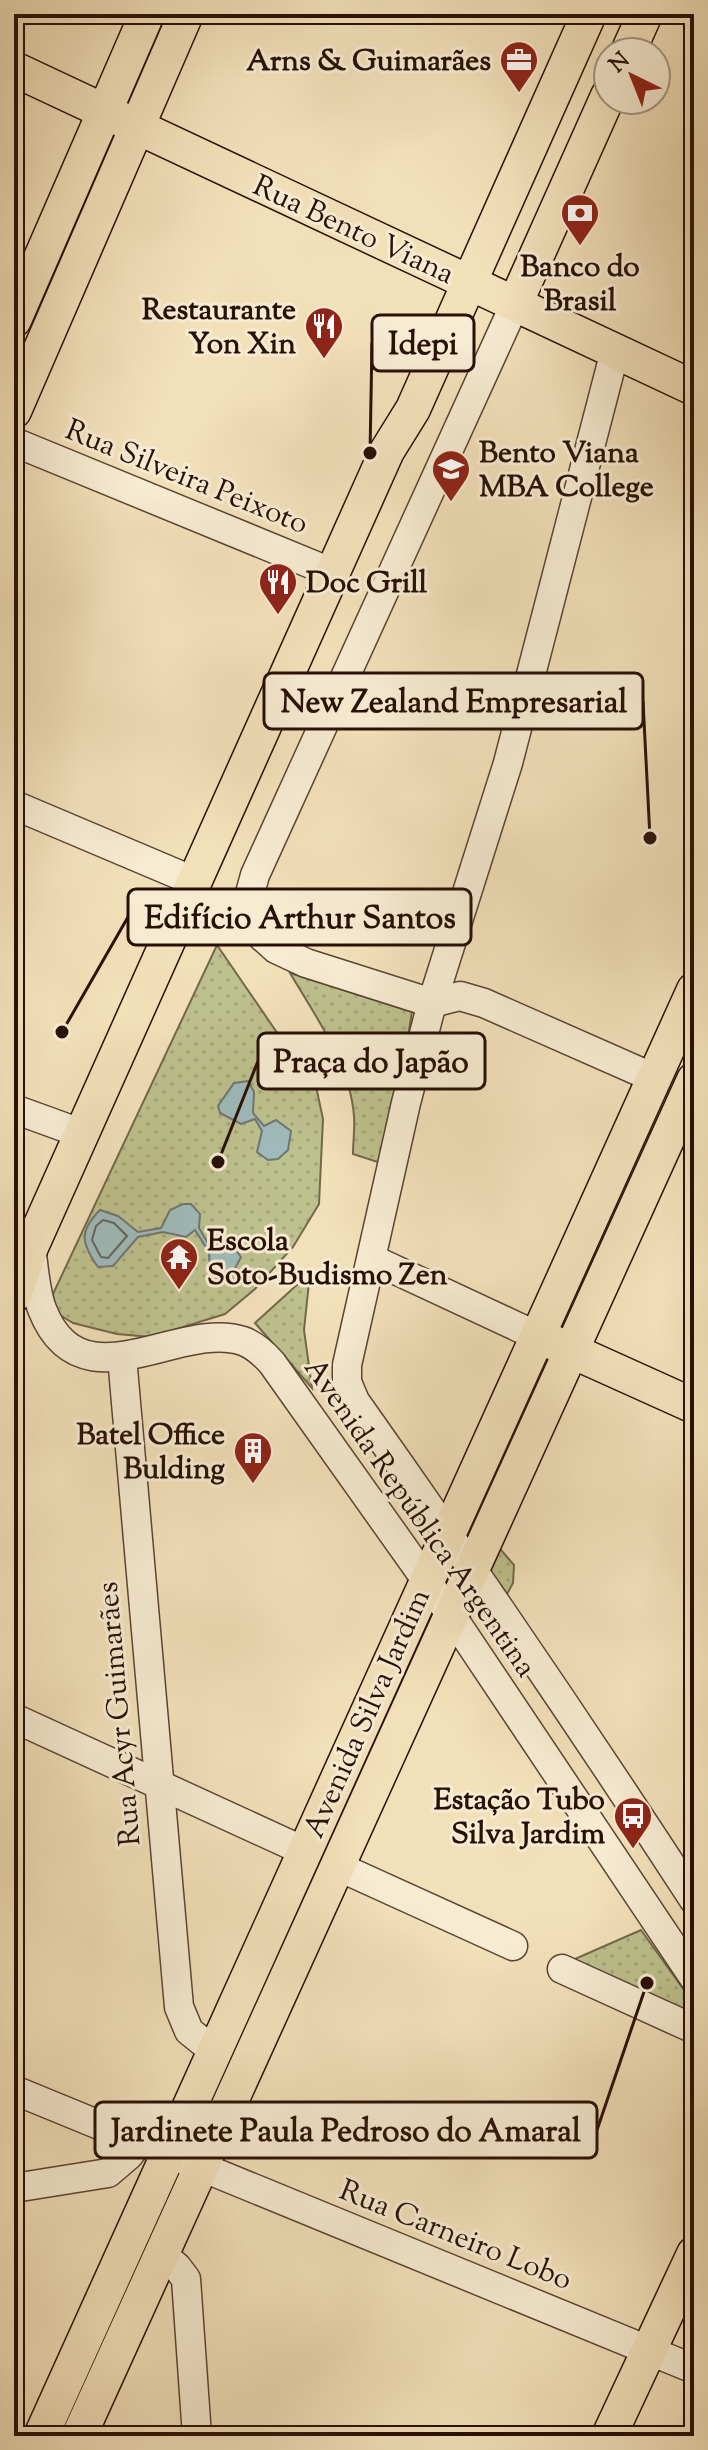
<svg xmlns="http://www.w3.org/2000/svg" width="708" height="2450" viewBox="0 0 708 2450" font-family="'Sorts Mill Goudy',serif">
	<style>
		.grass { fill: url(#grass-dots); stroke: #72684a; stroke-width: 2 }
		.water { fill: #9fbaba; stroke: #6f7672; stroke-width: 2 }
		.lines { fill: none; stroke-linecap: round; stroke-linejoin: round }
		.shore { stroke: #646560; stroke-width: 2 }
		.minor-casing { stroke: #5a4433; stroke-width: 31 }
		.major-casing { stroke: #281006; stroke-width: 37 }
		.minor { stroke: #f7ebd2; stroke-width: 28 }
		.major { stroke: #f2e0b9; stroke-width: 34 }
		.labels { text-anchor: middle; stroke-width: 6; stroke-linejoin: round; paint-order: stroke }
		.poi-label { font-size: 30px; font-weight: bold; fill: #281006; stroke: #f7ebd2; text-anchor: end }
		.street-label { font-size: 30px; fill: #281006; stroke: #f7ebd2 }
		.leader { fill: none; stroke: #281006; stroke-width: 3 }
		.callout-dot { fill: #281006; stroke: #f7ebd2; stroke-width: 3 }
		.callout { fill: #f7ebd2; stroke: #281006; stroke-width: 3 }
		.callout-label { font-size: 32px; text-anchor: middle; font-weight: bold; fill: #281006 }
	</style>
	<defs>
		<pattern id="grass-dots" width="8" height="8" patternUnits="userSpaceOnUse" patternTransform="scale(2)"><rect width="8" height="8" fill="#bdc18d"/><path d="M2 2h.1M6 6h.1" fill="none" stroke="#a2a578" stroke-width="1.8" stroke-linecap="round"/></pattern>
	</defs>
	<rect width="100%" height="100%" fill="#f2e0b9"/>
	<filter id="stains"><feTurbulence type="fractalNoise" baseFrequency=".0025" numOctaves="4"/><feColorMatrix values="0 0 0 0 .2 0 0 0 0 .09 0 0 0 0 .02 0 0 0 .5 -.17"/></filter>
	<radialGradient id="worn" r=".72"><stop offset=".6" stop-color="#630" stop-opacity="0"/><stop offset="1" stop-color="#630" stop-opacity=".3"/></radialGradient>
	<!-- grass -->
	<g class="grass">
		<path d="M217,945L317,1091L323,1119L319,1204L293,1247L255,1289L225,1314L151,1337L117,1334L73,1323L55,1312L53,1294Z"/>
		<path d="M290,973L412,1012L387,1165L353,1154C353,1142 355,1128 354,1116C350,1064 316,1017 290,973Z"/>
		<path d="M310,1273L304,1330L312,1388L255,1323Z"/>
		<path d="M494,1545L501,1550L514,1565L513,1583L507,1594L486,1565Z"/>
		<path d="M641,1930L694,2004V2017L568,1962Z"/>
	</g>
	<!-- water -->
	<g class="water">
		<path d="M248,1081L254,1092L253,1113L264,1126L276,1120L291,1131L288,1150L278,1159L268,1160L257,1152L262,1131L255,1119L241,1124L220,1113L218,1106L234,1083Z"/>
		<path d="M183,1204H191L200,1214L199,1228L212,1250L224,1245H232L241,1257L231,1276L218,1279L210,1273L209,1252L195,1230L186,1237L163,1232L138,1237L113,1266L98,1267C81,1243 79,1231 100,1210L118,1216L138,1232L161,1228L170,1210Z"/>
	</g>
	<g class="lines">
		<!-- shore -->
		<path class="shore" d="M103,1220L114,1223L127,1236L108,1258L101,1257L92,1240L96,1226Z"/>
		<defs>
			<g id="minor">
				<path d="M515,304L255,875L249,897V915L257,932L276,949L306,963L432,1003L460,996L484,1003L654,1078"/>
				<path d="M615,351L508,763L432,1003L406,1103L347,1365V1382L355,1401C471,1565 584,1731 694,1900"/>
				<path d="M14,442L333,573"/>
				<path d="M14,805L196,882"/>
				<path d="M14,1109L83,1134"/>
				<path d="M31,1247C34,1267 35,1291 42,1309C81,1409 179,1319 243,1341C254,1345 264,1354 272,1363L451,1615L694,1978"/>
				<path d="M372,1259L537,1336"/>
				<path d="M122,1357L179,2007L189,2031L214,2051"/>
				<path d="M14,1718L304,1851"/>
				<path d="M337,1866L513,1946"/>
				<path d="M562,1969L694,2029"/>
				<path d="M14,2090L694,2369"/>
				<path d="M14,2188L108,2173L129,2155L139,2141"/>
				<path d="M162,2254L177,2267L186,2279L197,2436"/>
			</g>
			<g id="major">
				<path d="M628,52L645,14"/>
				<path d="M14,69L694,388"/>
				<path d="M515,304L608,96"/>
				<path d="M14,320L147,14"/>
				<path d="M14,411L186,14"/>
				<path d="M14,1295L31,1247L387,451L413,409L589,14"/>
				<path d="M552,1342L694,1406"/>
				<path d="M41,2436L694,990"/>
				<path d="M79,2436L694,1080"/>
				<path d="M609,2436L694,2254"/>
			</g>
		</defs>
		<!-- minor casing -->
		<use href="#minor" class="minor-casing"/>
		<!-- major casing -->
		<use href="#major" class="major-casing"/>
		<!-- minor -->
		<use href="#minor" class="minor"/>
		<!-- major -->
		<use href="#major" class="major"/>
	</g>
	<!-- icons -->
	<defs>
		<symbol id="office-pin" viewBox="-11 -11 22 30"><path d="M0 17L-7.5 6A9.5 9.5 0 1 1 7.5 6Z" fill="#8f2418" stroke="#f7ebd2"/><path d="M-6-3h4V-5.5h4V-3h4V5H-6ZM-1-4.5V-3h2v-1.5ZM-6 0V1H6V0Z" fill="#fff"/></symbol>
		<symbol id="bank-pin" viewBox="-11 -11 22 30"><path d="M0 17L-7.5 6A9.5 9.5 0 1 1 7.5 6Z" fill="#8f2418" stroke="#f7ebd2"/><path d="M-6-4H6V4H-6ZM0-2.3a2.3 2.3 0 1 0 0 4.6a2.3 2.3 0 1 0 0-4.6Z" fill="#fff"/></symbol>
		<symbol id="restaurant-pin" viewBox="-11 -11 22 30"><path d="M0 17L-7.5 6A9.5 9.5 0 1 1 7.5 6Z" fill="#8f2418" stroke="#f7ebd2"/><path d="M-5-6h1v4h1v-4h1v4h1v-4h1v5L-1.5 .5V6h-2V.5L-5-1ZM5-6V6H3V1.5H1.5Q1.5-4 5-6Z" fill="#fff"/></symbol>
		<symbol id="university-pin" viewBox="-11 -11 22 30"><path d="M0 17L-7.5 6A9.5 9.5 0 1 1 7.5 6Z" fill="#8f2418" stroke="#f7ebd2"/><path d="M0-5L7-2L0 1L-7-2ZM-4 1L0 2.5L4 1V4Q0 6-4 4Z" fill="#fff"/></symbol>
		<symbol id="temple-pin" viewBox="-11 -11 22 30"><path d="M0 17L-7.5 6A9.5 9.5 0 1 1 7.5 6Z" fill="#8f2418" stroke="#f7ebd2"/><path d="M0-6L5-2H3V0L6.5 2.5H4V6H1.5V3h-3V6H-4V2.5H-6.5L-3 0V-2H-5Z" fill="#fff"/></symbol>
		<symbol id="building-pin" viewBox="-11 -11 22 30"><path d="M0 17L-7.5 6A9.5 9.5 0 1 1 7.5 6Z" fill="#8f2418" stroke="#f7ebd2"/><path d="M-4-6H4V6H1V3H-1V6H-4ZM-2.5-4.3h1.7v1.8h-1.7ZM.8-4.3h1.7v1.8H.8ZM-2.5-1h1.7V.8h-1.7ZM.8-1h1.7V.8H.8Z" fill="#fff"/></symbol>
		<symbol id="bus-pin" viewBox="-11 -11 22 30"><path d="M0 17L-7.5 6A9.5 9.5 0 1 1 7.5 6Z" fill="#8f2418" stroke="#f7ebd2"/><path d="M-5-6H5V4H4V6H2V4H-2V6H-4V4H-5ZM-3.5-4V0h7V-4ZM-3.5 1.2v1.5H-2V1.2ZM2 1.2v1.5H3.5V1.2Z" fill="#fff"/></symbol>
	</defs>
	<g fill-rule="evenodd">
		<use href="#office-pin" x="497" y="38" width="44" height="60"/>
		<use href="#bank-pin" x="558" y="191" width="44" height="60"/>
		<use href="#restaurant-pin" x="302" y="304" width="44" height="60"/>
		<use href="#university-pin" x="429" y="447" width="44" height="60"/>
		<use href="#restaurant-pin" x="256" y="560" width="44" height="60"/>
		<use href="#temple-pin" x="157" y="1235" width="44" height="60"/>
		<use href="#building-pin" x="231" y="1429" width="44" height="60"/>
		<use href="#bus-pin" x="611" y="1794" width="44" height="60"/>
	</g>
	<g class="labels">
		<!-- poi labels -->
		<g class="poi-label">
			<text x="491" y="70">Arns &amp; Guimarães</text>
			<text x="580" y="276" text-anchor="middle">Banco do<tspan x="580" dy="34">Brasil</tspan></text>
			<text x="296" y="319">Restaurante<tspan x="296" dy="34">Yon Xin</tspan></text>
			<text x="479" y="462" text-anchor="start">Bento Viana<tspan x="479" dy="34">MBA College</tspan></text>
			<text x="306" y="592" text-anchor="start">Doc Grill</text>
			<text x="207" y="1250" text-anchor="start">Escola<tspan x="207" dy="34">Soto-Budismo Zen</tspan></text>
			<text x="225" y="1444">Batel Office<tspan x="225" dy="34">Bulding</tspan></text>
			<text x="605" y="1809">Estação Tubo<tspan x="605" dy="34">Silva Jardim</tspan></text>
		</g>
		<!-- street labels -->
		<g class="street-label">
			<text transform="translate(354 229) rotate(25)" y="10">Rua Bento Viana</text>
			<text transform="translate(187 476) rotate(22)" y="10">Rua Silveira Peixoto</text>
			<text transform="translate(421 1517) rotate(55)" y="10">Avenida República Argentina</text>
			<text transform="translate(366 1713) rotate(-66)" y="10">Avenida Silva Jardim</text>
			<text transform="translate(118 1714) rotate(-95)" y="10">Rua Acyr Guimarães</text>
			<text transform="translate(456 2234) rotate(22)" y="10">Rua Carneiro Lobo</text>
		</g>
	</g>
	<!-- callouts -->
	<path class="leader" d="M370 453L372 343M650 838L643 701M62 1032L128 917M218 1162L258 1061M647 1983L597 2130"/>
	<g class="callout-dot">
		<circle cx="370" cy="453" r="8"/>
		<circle cx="650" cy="838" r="8"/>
		<circle cx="62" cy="1032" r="8"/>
		<circle cx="218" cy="1162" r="8"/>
		<circle cx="647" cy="1983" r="8"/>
	</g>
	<g class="callout">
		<rect x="372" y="315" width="102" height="56" rx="8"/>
		<rect x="264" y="673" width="379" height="56" rx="8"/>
		<rect x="128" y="889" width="343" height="56" rx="8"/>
		<rect x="258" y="1033" width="227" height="56" rx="8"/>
		<rect x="95" y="2102" width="502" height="56" rx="8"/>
	</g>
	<g class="callout-label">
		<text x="423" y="354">Idepi</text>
		<text x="454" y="712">New Zealand Empresarial</text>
		<text x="300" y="928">Edifício Arthur Santos</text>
		<text x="371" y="1072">Praça do Japão</text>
		<text x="346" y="2141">Jardinete Paula Pedroso do Amaral</text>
	</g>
	<!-- margin -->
	<rect width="708" height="2450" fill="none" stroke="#f2e0b9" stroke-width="48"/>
	<rect x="16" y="16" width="676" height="2418" fill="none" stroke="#281006" stroke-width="4"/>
	<rect x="24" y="24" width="660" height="2402" fill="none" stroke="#281006" stroke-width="2"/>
	<!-- north arrow -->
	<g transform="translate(632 76) rotate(317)"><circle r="38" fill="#f7ebd2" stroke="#a49380" stroke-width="2"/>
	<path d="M0-6L14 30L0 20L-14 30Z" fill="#8f2418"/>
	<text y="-12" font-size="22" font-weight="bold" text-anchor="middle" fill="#281006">N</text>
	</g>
	<rect width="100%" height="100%" filter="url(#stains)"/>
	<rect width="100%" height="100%" fill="url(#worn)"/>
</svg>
